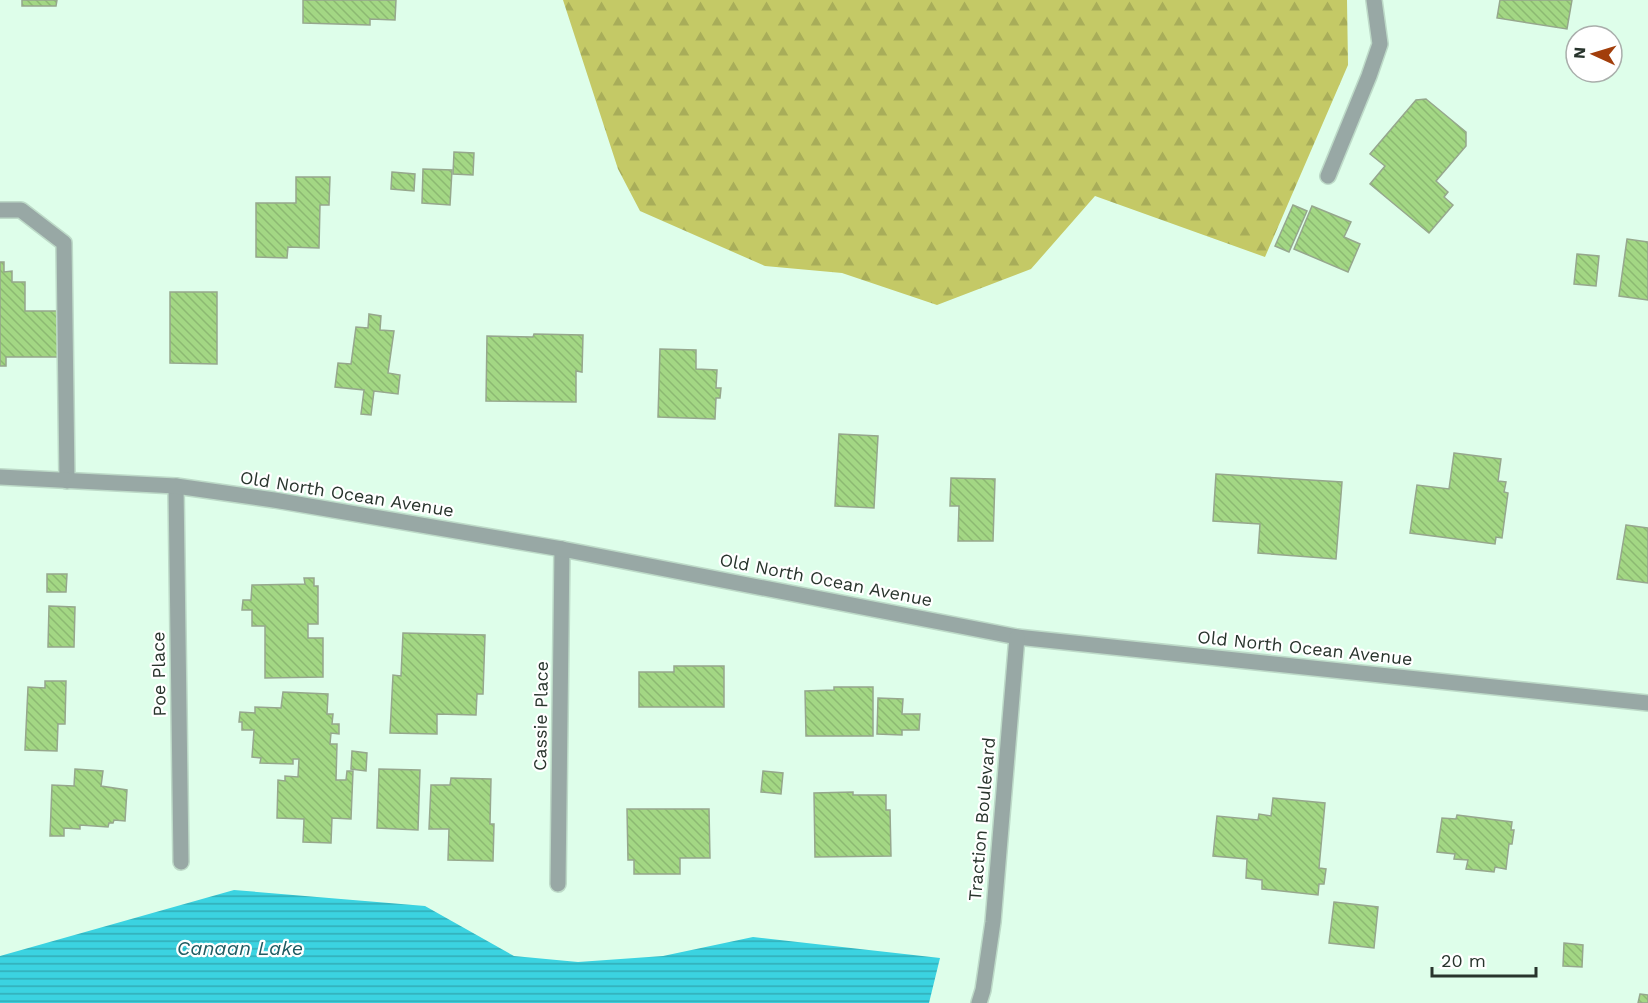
<svg xmlns="http://www.w3.org/2000/svg" width="1648" height="1003" viewBox="0 0 1648 1003" font-family="'Work Sans',sans-serif">
	<style>
		.forest { fill: url(#forest-firs) }
		.water { fill: url(#water-rules) }
		.building { fill: url(#building-back-hatch); stroke: #96a78d; stroke-width: 1.5 }
		.lines { fill: none; stroke-linecap: round; stroke-linejoin: round }
		.service-casing { stroke: #bddac8; stroke-width: 18 }
		.minor-casing { stroke: #bddac8; stroke-width: 18 }
		.tertiary-casing { stroke: #bddac8; stroke-width: 18 }
		.service { stroke: #98a8a5; stroke-width: 15 }
		.minor { stroke: #98a8a5; stroke-width: 15 }
		.tertiary { stroke: #98a8a5; stroke-width: 15 }
		.labels { text-anchor: middle; stroke-width: 4.5; stroke-linejoin: round; paint-order: stroke }
		.street-label { font-size: 18px; fill: #28342c; stroke: #fff }
		.water-label { font-size: 20px; font-style: italic; fill: #205c62; stroke: #fff }
	</style>
	<defs>
		<pattern id="forest-firs" width="22" height="20" patternUnits="userSpaceOnUse" patternTransform="scale(1.5)"><rect width="22" height="20" fill="#c4c966"/><path d="M5 1l3.5 6h-7zM16 11l3.5 6h-7z" fill="#a8ad59"/></pattern>
		<pattern id="water-rules" width="6" height="5" patternUnits="userSpaceOnUse" patternTransform="scale(1.5)"><rect width="6" height="5" fill="#3bd3e1"/><path d="M0 2.5h6" fill="none" stroke="#32acb7"/></pattern>
		<pattern id="building-back-hatch" width="6" height="6" patternUnits="userSpaceOnUse" patternTransform="scale(1.5)"><rect width="6" height="6" fill="#a3d784"/><path d="M-1 5l2 2M0 0l6 6M5-1l2 2" fill="none" stroke="#8cb972"/></pattern>
	</defs>
	<rect width="100%" height="100%" fill="#defeea"/>
	<!-- forest -->
	<path class="forest" d="M563,0H1347L1348,65L1265,257L1095,196L1031,269L937,305L842,273L765,266L640,211L618,169Z"/>
	<!-- water -->
	<path class="water" d="M234,890L425,906L514,956L578,962L663,956L753,937L940,958L929,1003H0V956Z"/>
	<!-- building -->
	<g class="building">
		<path d="M22,0H57L56,6H22Z"/>
		<path d="M303,0H396L395,20L370,19V25L303,23Z"/>
		<path d="M1500,0H1572L1567,29L1497,18Z"/>
		<path d="M1426,99L1466,132V146L1436,181L1448,192L1444,197L1453,205L1429,233L1370,184L1385,166L1370,154L1416,100Z"/>
		<path d="M454,152L474,153L473,175L453,174Z"/>
		<path d="M423,169L452,170L450,205L422,203Z"/>
		<path d="M392,172L415,174L414,191L391,189Z"/>
		<path d="M296,177H330L329,205H320L319,248L288,247L287,258L256,257V203H296Z"/>
		<path d="M1293,205L1307,211L1289,252L1275,246Z"/>
		<path d="M1312,206L1351,222L1344,237L1360,244L1348,272L1294,249Z"/>
		<path d="M1627,239L1648,242V300L1619,296Z"/>
		<path d="M1577,254L1599,256L1596,286L1574,284Z"/>
		<path d="M0,262H4V272L12,271V282H25V311H58V357H6V366H0Z"/>
		<path d="M170,292H217V364L170,363Z"/>
		<path d="M369,314L381,316L380,330L394,331L388,373L400,375L398,394L374,391L371,415L361,414L364,390L335,387L338,363L351,364L356,327L368,328Z"/>
		<path d="M534,334L583,335L582,372L576,371V402L486,401L487,336L533,337Z"/>
		<path d="M660,349L696,350V369L717,370L716,388H721L720,398H716L715,419L658,417Z"/>
		<path d="M839,434L878,436L874,508L835,506Z"/>
		<path d="M1454,453L1501,459L1498,481L1506,482L1504,492L1508,493L1502,538L1496,537L1495,544L1410,533L1417,485L1449,489Z"/>
		<path d="M1216,474L1342,482L1336,559L1258,553L1260,524L1213,521Z"/>
		<path d="M951,478L995,479L993,541H958L959,506H950Z"/>
		<path d="M1626,525L1648,528V583L1617,579Z"/>
		<path d="M47,574H67L66,592H47Z"/>
		<path d="M304,578H314V586H318V624H308V638H323V677L265,678V626H252V610H242L243,600H251L252,585L305,584Z"/>
		<path d="M49,606L75,607L74,647H48Z"/>
		<path d="M403,633L485,635L483,694H477L476,715L437,714V734L390,733L393,675L401,676Z"/>
		<path d="M674,666H724V707H639V672H674Z"/>
		<path d="M45,681H66L65,724H58L57,751L25,750L28,687L45,688Z"/>
		<path d="M834,687H873V736H806L805,691L834,690Z"/>
		<path d="M283,692L328,694L327,714H333L332,724H339V734L331,733L330,744H337L336,780H346L347,771H353L351,819L332,818L331,843L303,842L304,819L277,818L278,780L285,781V776L298,777L299,759H293V764L260,763L261,758L252,757L254,730H242V722H239L240,712L255,713V707L281,708Z"/>
		<path d="M878,698L903,699L902,714H920L919,730H902V735L877,734Z"/>
		<path d="M352,751L367,753L366,771L351,769Z"/>
		<path d="M75,769L103,771L101,786L127,790L125,821L114,820L113,823H109L108,827L80,825V829L64,828V836H50L52,785L74,786Z"/>
		<path d="M379,769L420,770L418,830L377,828Z"/>
		<path d="M763,771L783,773L781,794L761,792Z"/>
		<path d="M451,778L491,779L490,824H494L493,861L448,860L449,829H429L431,785H450Z"/>
		<path d="M853,792V795H886V810H890L891,856L815,857L814,793Z"/>
		<path d="M1273,798L1325,803L1319,868L1326,869L1324,884H1319L1318,895L1262,889V880L1246,878L1247,859L1213,856L1217,816L1258,820L1259,814L1271,816Z"/>
		<path d="M627,809H709L710,858H680V874H634V860H628Z"/>
		<path d="M1457,815L1512,822L1511,830H1514L1512,844H1509L1506,869L1495,867L1494,872L1466,869L1468,860L1454,859L1455,854L1437,852L1442,818L1456,819Z"/>
		<path d="M1334,902L1378,907L1374,948L1329,943Z"/>
		<path d="M1564,943L1583,945L1582,967L1563,966Z"/>
		<path d="M1640,994L1648,995V1003H1638Z"/>
	</g>
	<g class="lines">
		<defs>
			<g id="service">
				<path d="M1328,176L1369,76L1380,44L1374,0"/>
				<path d="M0,210H21L64,243L67,481"/>
			</g>
			<g id="minor">
				<path d="M176,486L181,862"/>
				<path d="M558,884L562,549"/>
			</g>
			<g id="tertiary">
				<path d="M0,477L176,486L274,500L562,549L1017,637L1648,703"/>
				<path d="M979,1003L983,990L993,922L1017,637"/>
			</g>
		</defs>
		<!-- service casing -->
		<use href="#service" class="service-casing"/>
		<!-- minor casing -->
		<use href="#minor" class="minor-casing"/>
		<!-- tertiary casing -->
		<use href="#tertiary" class="tertiary-casing"/>
		<!-- service -->
		<use href="#service" class="service"/>
		<!-- minor -->
		<use href="#minor" class="minor"/>
		<!-- tertiary -->
		<use href="#tertiary" class="tertiary"/>
	</g>
	<g class="labels">
		<!-- street labels -->
		<g class="street-label">
			<text transform="translate(347 494) rotate(9)" y="6">Old North Ocean Avenue</text>
			<text transform="translate(826 580) rotate(11)" y="6">Old North Ocean Avenue</text>
			<text transform="translate(1305 648) rotate(6)" y="6">Old North Ocean Avenue</text>
			<text transform="translate(159 674) rotate(-91)" y="6">Poe Place</text>
			<text transform="translate(541 716) rotate(-89)" y="6">Cassie Place</text>
			<text transform="translate(982 819) rotate(-85)" y="6">Traction Boulevard</text>
		</g>
		<!-- water labels -->
		<g class="water-label">
			<text x="240" y="955">Canaan Lake</text>
		</g>
	</g>
	<!-- north arrow -->
	<g transform="translate(1594 54) rotate(274)"><circle r="28" fill="#ffffff" stroke="#a9aeab" stroke-width="1.5"/>
	<path d="M0-4.5L10 22L0 15L-10 22Z" fill="#a23e0b"/>
	<text y="-9" font-size="16" font-weight="bold" text-anchor="middle" fill="#28342c">N</text>
	</g>
	<!-- scale -->
	<path d="M1432 967v9h104v-9" fill="none" stroke="#28342c" stroke-width="3"/>
	<text x="1441" y="967" font-size="18" fill="#28342c" stroke="#ffffff" stroke-width="4.5" paint-order="stroke">20 m</text>
</svg>
